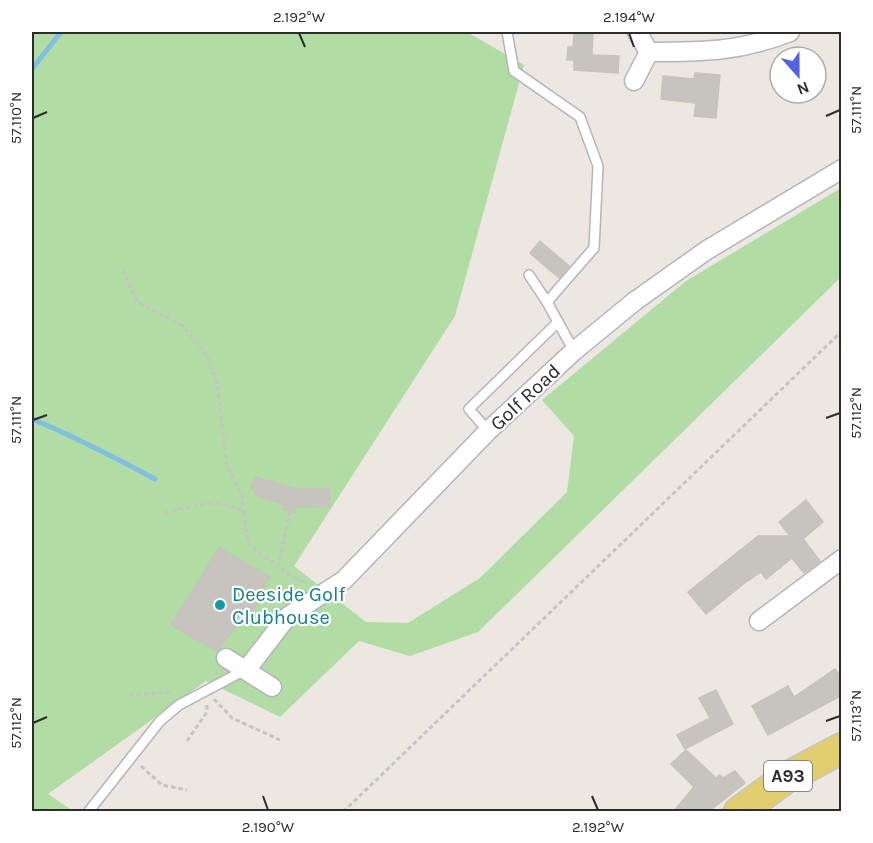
<svg xmlns="http://www.w3.org/2000/svg" width="873" height="843" viewBox="0 0 873 843" font-family="Karla,sans-serif">
	<style>
		.green { fill: #b1dca3 }
		.lines { fill: none; stroke-linecap: round; stroke-linejoin: round }
		.stream { stroke: #7fbfe1; stroke-width: 5 }
		.building { fill: #c7c4bf; stroke: #c7c3b9; stroke-width: 1.5 }
		.lane-casing { stroke: #b3b4be; stroke-width: 12 }
		.street-casing { stroke: #b3b4be; stroke-width: 21 }
		.primary-casing { stroke: #c4c4c4; stroke-width: 33 }
		.path { stroke: #c4c4c4; stroke-width: 3; stroke-dasharray: 4.5 3; stroke-linecap: butt }
		.lane { stroke: #fff; stroke-width: 9 }
		.street { stroke: #fff; stroke-width: 18 }
		.primary { stroke: #e1cf6f; stroke-width: 30 }
		.ticks { fill: none; stroke: #2c2c2c; stroke-width: 2 }
		.culture-dot { fill: #0f9aa8; stroke: #fff; stroke-width: 2 }
		.labels { text-anchor: middle; stroke-width: 4.5; stroke-linejoin: round; paint-order: stroke }
		.shield { fill: #fff; stroke: #6b6b6b; stroke-width: 1.5 }
		.shield-label { font-size: 18px; font-weight: bold; fill: #2c2c2c }
		.street-label { font-size: 20px; fill: #2c2c2c; stroke: #fff }
		.culture-label { font-size: 20px; fill: #0d838f; stroke: #fff; text-anchor: start }
		.neatline { fill: none; stroke: #2c2c2c; stroke-width: 2 }
		.ticks-label { font-size: 15px; text-anchor: middle; fill: #2c2c2c }
	</style>
	<rect width="100%" height="100%" fill="#ece7e0"/>
	<!-- green -->
	<path class="green" d="M32,32H467L524,65L455,316L294,566L366,622L408,623L480,578L567,492L574,436L542,400L686,281L841,188V277L478,632L410,656L359,641L280,717L206,681L48,794L73,811H32Z"/>
	<g class="lines">
		<!-- stream -->
		<g class="stream">
			<path d="M32,69L61,32"/>
			<path d="M32,419C74,436 114,457 155,479"/>
		</g>
	</g>
	<!-- building -->
	<g class="building">
		<path d="M574,32H593L592,55L619,56L618,73L574,70V60H567L568,47H573Z"/>
		<path d="M695,73L720,75L716,118L694,116L696,103L661,99L663,76L694,79Z"/>
		<path d="M540,241L569,266L559,278L530,253Z"/>
		<path d="M255,477L292,488L330,489V506L296,507L295,512L283,509V504L256,496L254,490L251,489Z"/>
		<path d="M806,500L823,522L803,539L820,561L804,573L792,558L766,579L761,572L746,582L706,614L688,592L758,536H790L779,522Z"/>
		<path d="M219,548L270,577L260,591L264,594L247,619L243,617L217,651L171,625Z"/>
		<path d="M835,669L842,679V695L768,735L752,706L788,686L794,697Z"/>
		<path d="M716,690L733,724L685,749L677,735L710,718L699,698Z"/>
		<path d="M686,750L716,778L720,775L723,778L735,771L745,783L708,812H673L694,787L671,764Z"/>
	</g>
	<g class="lines">
		<defs>
			<g id="lane">
				<path d="M507,32L514,71L580,117L598,166L594,248L547,302"/>
				<path d="M529,275L547,302L574,351"/>
				<path d="M488,431L469,409L558,322"/>
				<path d="M89,811L160,721L179,705L245,670"/>
			</g>
			<g id="street">
				<path d="M649,52C703,52 739,52 790,32"/>
				<path d="M634,81L649,52L637,32"/>
				<path d="M759,621L842,559"/>
				<path d="M226,658L272,687"/>
				<path d="M247,669L287,617L344,580L488,431L574,351L635,301L707,250L842,169"/>
			</g>
			<path id="primary" d="M739,812L786,778L842,748"/>
		</defs>
		<!-- lane casing -->
		<use href="#lane" class="lane-casing"/>
		<!-- street casing -->
		<use href="#street" class="street-casing"/>
		<!-- primary casing -->
		<use href="#primary" class="primary-casing"/>
		<!-- path -->
		<g class="path">
			<path d="M123,270L137,302L183,326L207,355L217,384L227,467L243,498L244,513"/>
			<path d="M290,511L278,566L298,581L307,582"/>
			<path d="M164,513C187,507 224,496 244,513L248,544L278,566"/>
			<path d="M129,695L174,692"/>
			<path d="M214,699L232,718L280,740"/>
			<path d="M187,741L207,712V705"/>
			<path d="M141,766L162,785L187,790"/>
			<path d="M343,812L842,331"/>
		</g>
		<!-- lane -->
		<use href="#lane" class="lane"/>
		<!-- street -->
		<use href="#street" class="street"/>
		<!-- primary -->
		<use href="#primary" class="primary"/>
	</g>
	<!-- ticks -->
	<path class="ticks" d="M299,33L305,47M629,33L634,47M826,116L840,110M33,118L47,112M826,418L840,413M33,420L47,415M826,721L840,716M33,723L47,717M263,796L268,810M592,796L598,810"/>
	<!-- markers -->
	<circle class="culture-dot" cx="220" cy="605" r="6"/>
	<g class="labels">
		<!-- shield labels -->
		<rect class="shield" x="764" y="761" width="48" height="30" rx="4.5"/>
		<g class="shield-label">
			<text x="788" y="782">A93</text>
		</g>
		<!-- street labels -->
		<g class="street-label">
			<text transform="translate(525 397) rotate(-43)" y="7">Golf Road</text>
		</g>
		<!-- culture labels -->
		<g class="culture-label">
			<text x="232" y="601">Deeside Golf<tspan x="232" dy="23">Clubhouse</tspan></text>
		</g>
	</g>
	<!-- border -->
	<rect width="873" height="843" fill="none" stroke="#ffffff" stroke-width="66"/>
	<!-- north arrow -->
	<g transform="translate(798 75) rotate(159)"><circle r="28" fill="#ffffff" stroke="#ababab" stroke-width="1.5"/>
	<path d="M0-4.5L10 22L0 15L-10 22Z" fill="#5362e5"/>
	<text y="-9" font-size="16" font-weight="bold" text-anchor="middle" fill="#2c2c2c">N</text>
	</g>
	<rect x="33" y="33" width="807" height="777" class="neatline"/>
	<g class="ticks-label">
		<text x="299" y="22">2.192°W</text>
		<text x="629" y="22">2.194°W</text>
		<text transform="translate(856 110) rotate(-90)" y="5">57.111°N</text>
		<text transform="translate(16 118) rotate(-90)" y="5">57.110°N</text>
		<text transform="translate(856 413) rotate(-90)" y="5">57.112°N</text>
		<text transform="translate(16 420) rotate(-90)" y="5">57.111°N</text>
		<text transform="translate(856 716) rotate(-90)" y="5">57.113°N</text>
		<text transform="translate(16 723) rotate(-90)" y="5">57.112°N</text>
		<text x="268" y="832">2.190°W</text>
		<text x="598" y="832">2.192°W</text>
	</g>
</svg>
